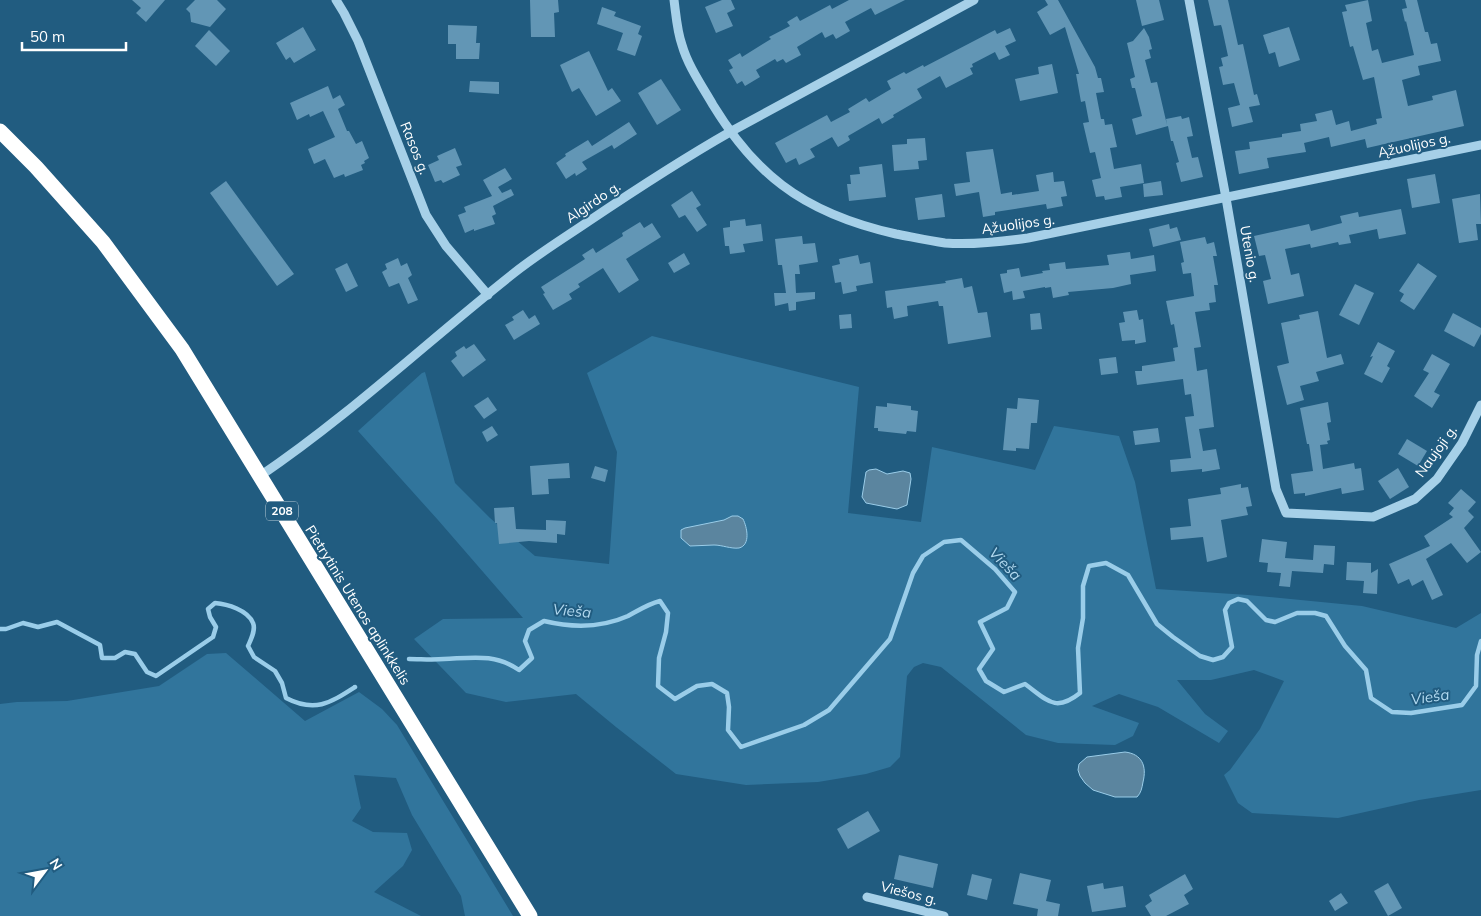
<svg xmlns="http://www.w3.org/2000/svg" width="1481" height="916" viewBox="0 0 1481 916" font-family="Mulish,sans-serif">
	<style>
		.green { fill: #31759c }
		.water { fill: #5b859f; stroke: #9acde9 }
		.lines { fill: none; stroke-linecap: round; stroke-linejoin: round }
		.stream { stroke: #9acde9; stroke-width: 4.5 }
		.building { fill: #6296b5 }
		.minor { stroke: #a6d0e8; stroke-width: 9 }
		.highway { stroke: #fff; stroke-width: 15 }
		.labels { text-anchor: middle; stroke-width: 4; stroke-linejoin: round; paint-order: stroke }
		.shield { fill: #215c80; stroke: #bcced9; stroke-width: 1 }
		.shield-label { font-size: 12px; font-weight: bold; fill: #fff }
		.street-label { font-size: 14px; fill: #fff; stroke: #215c80 }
		.water-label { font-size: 15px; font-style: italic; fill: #b2d9ef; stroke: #215c80 }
	</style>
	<rect width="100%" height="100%" fill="#215c80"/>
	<!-- green -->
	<g class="green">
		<path d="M652,336L859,387L848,513L921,522L932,447L1035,470L1054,426L1119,436L1135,482L1156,589L1248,595L1362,606L1456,628L1481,613V790L1419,800L1338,818L1252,813L1238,803L1224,775L1230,770L1260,729L1284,681L1254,670L1211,680H1177L1205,714L1228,731L1219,743L1158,707L1119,694L1092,706L1139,723L1133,736L1115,745L1058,743L1026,735L941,667L923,663L914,667L907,676L900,757L890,767L866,774L818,782L746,785L676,774L616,727L576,694L506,702L466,693L414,639L443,619L523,618L438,520L358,431L422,373L425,372L455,483L490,518L535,556L609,564L617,452L587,373Z"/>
		<path d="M226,653L305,721L359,692L382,709L397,725L513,916H465L461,896L412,815L396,778L354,775L361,808L352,821L373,832L407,833L412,850L403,866L374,892L421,916H0V704L17,702L67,701L159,686L207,654Z"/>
	</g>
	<!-- water -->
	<g class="water">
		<path d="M876,469L887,474L903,471L910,473L911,479L907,505L897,509L866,503L862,497L866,472L869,470Z"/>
		<path d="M732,516H738L743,519C747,527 751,545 739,548C731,549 722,545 714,545C706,545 698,546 690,546L681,538V530L685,528L724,520Z"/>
		<path d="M1125,752C1142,754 1147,766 1143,782C1142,788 1141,793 1137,797H1115L1093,790L1085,783L1080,776L1078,770L1079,764L1087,757Z"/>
	</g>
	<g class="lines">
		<!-- stream -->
		<g class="stream">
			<path d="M0,629H6L23,623L38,627L57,622L100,645L102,658H115L125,652L135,654L147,672L156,676L213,637L216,627L210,617L208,609L215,603C227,604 248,610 253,623C256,630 251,639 248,646L254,657L275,671L282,683L286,698C315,713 330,703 355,687"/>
			<path d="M409,659C421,659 432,660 444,659C471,658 495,653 519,670L532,658L525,641L529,630L544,621C573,628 601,628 628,616C639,610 648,604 660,601L668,613L666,632L659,658L658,686L675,699L697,686L712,684L727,693L729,707L728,730L741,747L804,725L829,710L890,639L913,573L923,556L944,542L961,540L995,569L1015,592L1007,608L980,622L993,649L979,669L986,681L1004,692L1025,684C1047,700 1055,713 1080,693L1078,648L1083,618V586L1089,566L1106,563L1128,575L1157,624L1173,637L1200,656L1213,660L1223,657L1232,647L1225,610L1229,603L1238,599L1247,601L1266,620L1275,622L1297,613H1315L1326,616L1345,646L1366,670L1371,698L1392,712L1411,713L1462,705L1476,686L1477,655L1481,641"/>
		</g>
	</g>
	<!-- building -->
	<g class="building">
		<path d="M132,0H165L146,22L136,13L141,8Z"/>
		<path d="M195,0H217L226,9L210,27L191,22L190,13L186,9Z"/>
		<path d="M530,0H558L559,12L554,13L555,37H531Z"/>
		<path d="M722,0H731L735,9L727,13L733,26L716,33L705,7Z"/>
		<path d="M849,0H905L875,15L871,8L845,22L850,31L836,39L833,34L825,38L822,32L797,47L801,55L786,63L783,59L777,62L775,59L756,70L760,77L745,86L742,81L737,84L729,70L733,68L728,60L740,53L742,57L771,39L769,37L790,26L787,22L797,16L800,21L830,5L832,9Z"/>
		<path d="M1045,0H1058L1095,67L1098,78H1101L1104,92L1096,93L1101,119H1104L1105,125L1112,124L1117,147L1110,148L1114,169L1141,164L1144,183L1120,187L1122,197L1105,200L1104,196L1096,197L1092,180L1101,178L1095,152L1090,153L1083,123L1089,122L1085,101L1081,102L1076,74H1079L1065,27L1050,35L1037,12L1048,5Z"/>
		<path d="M1136,0H1159L1164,20L1142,26Z"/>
		<path d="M1208,0H1228L1238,45L1243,44L1254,95L1257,94L1260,105L1249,107L1253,122L1232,127L1228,108L1240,105L1234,83L1223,85L1219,67L1223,66L1221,58L1228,56L1222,28L1221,25L1214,26Z"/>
		<path d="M1368,0L1372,21L1366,23L1372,51L1378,49L1382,63L1414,55L1406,21L1405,22L1402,9L1407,8L1405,0H1417L1425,32H1428L1431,44L1437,43L1441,61L1418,66L1420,75L1402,80L1408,106L1433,100L1432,96L1456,90L1464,126L1367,148L1365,139L1331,147L1329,137L1304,143L1306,152L1267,158L1269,168L1239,174L1235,151L1250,149L1249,142L1282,137V134L1301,131L1300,124L1317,121L1315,114L1332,110L1336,125L1349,121L1351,131L1377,124L1376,119L1382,118L1374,77L1363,80L1353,46L1350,47L1342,12L1347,11L1345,5Z"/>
		<path d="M602,7L616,12L614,16L641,26L638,34L642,36L635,56L617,50L623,33L597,24Z"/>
		<path d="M448,25L477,26L476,43H480L479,59H456V44H448Z"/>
		<path d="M303,27L316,50L294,63L290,57L286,60L276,43Z"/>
		<path d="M1289,27L1300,60L1279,67L1275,52L1269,54L1263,35Z"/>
		<path d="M1010,28L1016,41L1005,46L1010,55L999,60L995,52L972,64L973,67L970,68L973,74L946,88L940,76L917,89L922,98L893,115L894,117L882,124L879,118L848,136L850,140L838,147L832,137L810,149L815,157L799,165L796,158L786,163L775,143L827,115L831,122L850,112L848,109L866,98L869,102L891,89L887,81L904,72L906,74L923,65L924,67L995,30L997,34Z"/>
		<path d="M1144,28L1149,37L1152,49L1149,50L1151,58L1145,60L1151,83L1157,82L1167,125L1166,119L1181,116L1182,119L1189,117L1193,136L1187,137L1192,158L1198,157L1203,177L1181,182L1176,163L1179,162L1173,141H1171L1168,126L1136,135L1132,119L1142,116L1135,88H1132L1130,79L1135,77L1127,43L1133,41Z"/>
		<path d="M209,30L230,51L216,66L195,46Z"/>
		<path d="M589,51L608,91L612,88L621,101L596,116L579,88L572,92L560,65Z"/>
		<path d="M1052,64L1058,93L1020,101L1015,79L1039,74L1038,67Z"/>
		<path d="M661,79L681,110L657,125L638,93Z"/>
		<path d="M470,81L499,82V94L469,92Z"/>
		<path d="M328,86L333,99L340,95L345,105L338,109L347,131H349L356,144L362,141L369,158L364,161L365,163L361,165L363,170L345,177L344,174L334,178L325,159L314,164L308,149L335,137L323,111L310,117L309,114L297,120L290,103Z"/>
		<path d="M629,122L637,134L614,149L612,145L582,162L587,169L576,176L575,173L566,179L556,163L566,156L565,154L588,140L592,146Z"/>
		<path d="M925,138L927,160L918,161L919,169L894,171L892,145L907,144V139Z"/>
		<path d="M455,148L462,165L456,167L460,175L443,183L441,180L435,182L428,165L439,160L437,156Z"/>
		<path d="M993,149L1001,194L1012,192V195L1039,191L1036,175L1053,172L1054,182L1064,181L1067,196L1061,197L1063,206L1047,209L1046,204L995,212V215L983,217L979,192L956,196L954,184L970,182L966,152Z"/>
		<path d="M882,164L886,197L849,201L847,184H851L850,175L860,174L859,167Z"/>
		<path d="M505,168L512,179L498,187L502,193L511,189L514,195L493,206L496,214L492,216L495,224L474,231V229L465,233L458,215L466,212L464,207L492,196L483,180Z"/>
		<path d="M1435,174L1440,203L1412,208L1407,179Z"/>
		<path d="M226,181L294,274L277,286L210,193Z"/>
		<path d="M1161,181L1163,195L1144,197L1143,184Z"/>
		<path d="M692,191L701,205L696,208L707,225L697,232L685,215L679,218L671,205Z"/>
		<path d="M942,194L945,217L918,220L915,198Z"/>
		<path d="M1480,194L1481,224H1476L1478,240L1459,243L1452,199Z"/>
		<path d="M1401,209L1406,234L1379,239L1377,229L1349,235L1351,243L1339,245L1338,242L1311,248L1310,244L1285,249L1291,275L1299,273L1304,296L1268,304L1263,281L1271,279L1265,255L1259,256L1254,236L1309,224L1311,231L1342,223L1340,216L1358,212L1359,217Z"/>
		<path d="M745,219L746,226L761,224L763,241L743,244L745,252L730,254L729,246H725L723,228L730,227V221Z"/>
		<path d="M640,222L644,228L652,223L661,237L626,259L639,280L619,293L603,268L578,284L580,287L569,294L572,299L553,310L543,294L545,293L541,287L585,259L582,255L593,248L596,253L623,236L622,233Z"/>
		<path d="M1169,224L1170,229L1177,227L1181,240L1153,247L1149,229Z"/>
		<path d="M802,236L803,244L815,243L818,262L799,265L800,274H795L796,293L815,292V299L796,302V310L789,311L788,303L775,306L774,293H786L782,265H778L775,239Z"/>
		<path d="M1205,237L1207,244L1214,242L1217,256H1213L1218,285H1214L1216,302L1209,303L1210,310L1195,312L1201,347L1194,348L1197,371L1207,369L1214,427L1199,429L1203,451L1216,449L1220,469L1202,472V469L1171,472L1170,460L1191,458L1185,417L1194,416L1191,394L1185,395L1183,379L1137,385L1135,371H1142V366L1175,361L1173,348L1178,347L1174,324L1171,325L1166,301L1194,296L1191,273L1183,274L1181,263L1184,262L1180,242Z"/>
		<path d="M1130,252L1131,259L1154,255L1156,271L1130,275L1131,284L1113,288L1068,292L1069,295L1053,298L1051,287L1045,288V287L1023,291L1025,298L1013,300L1012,291L1004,293L1000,274L1007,273V270L1019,268L1021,277L1043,273L1042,271L1050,270L1049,264L1065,262L1066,269L1109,265L1107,255Z"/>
		<path d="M684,253L690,264L674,273L668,263Z"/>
		<path d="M858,255L860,264L870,262L873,283L856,286L857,291L843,294L841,282L835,283L832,266L840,264L839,259Z"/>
		<path d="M398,258L401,266L407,263L412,275L408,278L418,300L408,304L399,283L389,287L382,272L387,269L385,264Z"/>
		<path d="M347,263L358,286L346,292L335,269Z"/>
		<path d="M1418,263L1437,276L1414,310L1400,301L1404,294L1399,291Z"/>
		<path d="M962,278L964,288L972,286L978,313L987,312L991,337L948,344L943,306H939L938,301L907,306L908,316L894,319L892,307L887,308L885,291L946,283L945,281Z"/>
		<path d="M1355,284L1374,293L1359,325L1339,315Z"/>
		<path d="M523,310L529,319L535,315L540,324L514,340L505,325L514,320L512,317Z"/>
		<path d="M1137,310L1139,320L1143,319L1146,342L1135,344V340L1122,341L1119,323L1125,322L1123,312Z"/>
		<path d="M1318,311L1327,358L1341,354L1344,364L1316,372L1319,381L1300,386L1304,400L1287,405L1277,366L1289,363L1281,323L1300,319L1299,315Z"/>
		<path d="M1040,313L1042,329L1031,330L1030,314Z"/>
		<path d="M1453,313L1481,328V334L1474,347L1444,331Z"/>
		<path d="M851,314L852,328L840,329L839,315Z"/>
		<path d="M1378,342L1395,351L1387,366L1390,368L1382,383L1364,374L1373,356L1370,357Z"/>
		<path d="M474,344L486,360L463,377L451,361L457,356L455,352L464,346L466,349Z"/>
		<path d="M1432,354L1450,364L1434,392L1440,395L1432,408L1414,396L1429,373L1423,370Z"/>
		<path d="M1116,357L1118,373L1101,375L1099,359Z"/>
		<path d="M488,397L497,410L484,419L474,406Z"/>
		<path d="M1018,398L1039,400L1037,423H1031L1029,449L1016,448V451L1003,450L1007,408L1017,409Z"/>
		<path d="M1328,402L1331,422L1327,423L1330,440L1327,441L1328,444L1320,445L1323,469L1354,463L1355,469L1361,468L1364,490L1342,494L1341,488L1305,496V493L1294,494L1291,474L1313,471L1309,444H1307L1300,408Z"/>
		<path d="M887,403L911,406V410L918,411L916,432L907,431L906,434L878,431V428H874L876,406L887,407Z"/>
		<path d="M492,426L498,435L487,442L482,432Z"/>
		<path d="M1158,428L1160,442L1135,445L1133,431Z"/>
		<path d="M1407,439L1427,451L1418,466L1398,454Z"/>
		<path d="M569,463L570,478L548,479L549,494L532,495L530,466Z"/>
		<path d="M595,466L608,470L605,482L591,478Z"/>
		<path d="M1398,468L1409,487L1390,499L1378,481Z"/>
		<path d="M1241,484V488L1248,487L1252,506L1246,507L1248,515L1221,520L1227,557L1207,562L1203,537L1171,540L1170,528L1191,526L1188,499L1221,494L1220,488Z"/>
		<path d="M1461,489L1476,502L1468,511L1474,517L1464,528L1481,552L1467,563L1451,543L1426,559L1443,595L1432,600L1423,580L1412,586L1409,579L1398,584L1389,564L1430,546L1424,536L1453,517L1449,514L1454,508L1448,503Z"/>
		<path d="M514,507L516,529L546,530V520L566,521L565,535L557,534V543L529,541L499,544L497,523H495L494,508Z"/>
		<path d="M1262,539L1287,542L1285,558L1313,560L1314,545L1335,546L1334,565L1324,564L1323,573L1292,571L1290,587L1279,586L1281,573L1267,572L1268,563L1259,562Z"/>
		<path d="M1347,562L1371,563V573L1378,569L1377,594L1363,593L1364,581L1346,580Z"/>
		<path d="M868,811L880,831L848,849L837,829Z"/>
		<path d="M899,855L938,864L933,888L894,879Z"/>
		<path d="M1020,873L1051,880L1046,901L1060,904L1058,916H1037L1038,909L1013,904Z"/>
		<path d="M972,874L992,879L987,900L967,895Z"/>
		<path d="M1185,874L1193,889L1184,895L1189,904L1166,916H1151L1145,906L1152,901L1149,895Z"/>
		<path d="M1103,883L1104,889L1123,886L1126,907L1092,912L1087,886Z"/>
		<path d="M1388,883L1402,908L1388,916L1374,891Z"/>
		<path d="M1341,893L1348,903L1335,911L1329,901Z"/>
	</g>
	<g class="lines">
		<!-- minor -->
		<g class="minor">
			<path d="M336,0L344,13L358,41L426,215L446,246L488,295"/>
			<path d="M674,0C676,15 677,31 682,45C688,66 702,86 713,105C732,136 754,164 782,185C816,211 856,225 896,234C912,237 929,241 945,243C973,245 1000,242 1028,238L1481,145"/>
			<path d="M1189,0L1226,198L1276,489L1286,513L1373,517L1415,499L1437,479L1462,443L1481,405"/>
			<path d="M260,476C350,415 429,340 514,273C538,254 564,238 589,221C635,190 681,160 730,132L974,0"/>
			<path d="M867,897L944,916"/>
		</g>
		<!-- highway -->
		<path class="highway" d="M0,131L36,167L103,242L182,349L530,916"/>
	</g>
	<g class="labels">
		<!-- shield labels -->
		<rect class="shield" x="266" y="501.5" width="32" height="19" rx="4"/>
		<g class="shield-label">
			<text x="282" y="515">208</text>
		</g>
		<!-- street labels -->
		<g class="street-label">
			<text transform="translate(1414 145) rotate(-12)" y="5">Ąžuolijos g.</text>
			<text transform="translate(415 148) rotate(68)" y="5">Rasos g.</text>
			<text transform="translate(593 202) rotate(-34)" y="5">Algirdo g.</text>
			<text transform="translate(1018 224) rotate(-8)" y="5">Ąžuolijos g.</text>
			<text transform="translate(1250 254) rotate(80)" y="5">Utenio g.</text>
			<text transform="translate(1436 451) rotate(-54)" y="5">Naujoji g.</text>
			<text transform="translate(358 605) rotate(58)" y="5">Pietrytinis Utenos aplinkkelis</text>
			<text transform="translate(909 893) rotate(14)" y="5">Viešos g.</text>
		</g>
		<!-- water labels -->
		<g class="water-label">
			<text transform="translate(1005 564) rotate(46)" y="5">Vieša</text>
			<text transform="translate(572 611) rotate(5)" y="5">Vieša</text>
			<text transform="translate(1430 697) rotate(-8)" y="5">Vieša</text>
		</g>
	</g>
	<!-- north arrow -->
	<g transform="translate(45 871) rotate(58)" stroke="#215c80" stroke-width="4" paint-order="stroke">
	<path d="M0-4L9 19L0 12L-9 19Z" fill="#ffffff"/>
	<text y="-8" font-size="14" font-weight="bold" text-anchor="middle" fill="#ffffff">N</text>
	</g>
	<!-- scale -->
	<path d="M22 42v8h104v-8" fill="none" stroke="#ffffff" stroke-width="2.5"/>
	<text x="30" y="42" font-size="15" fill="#ffffff" stroke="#215c80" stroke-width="4" paint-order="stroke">50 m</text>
</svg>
